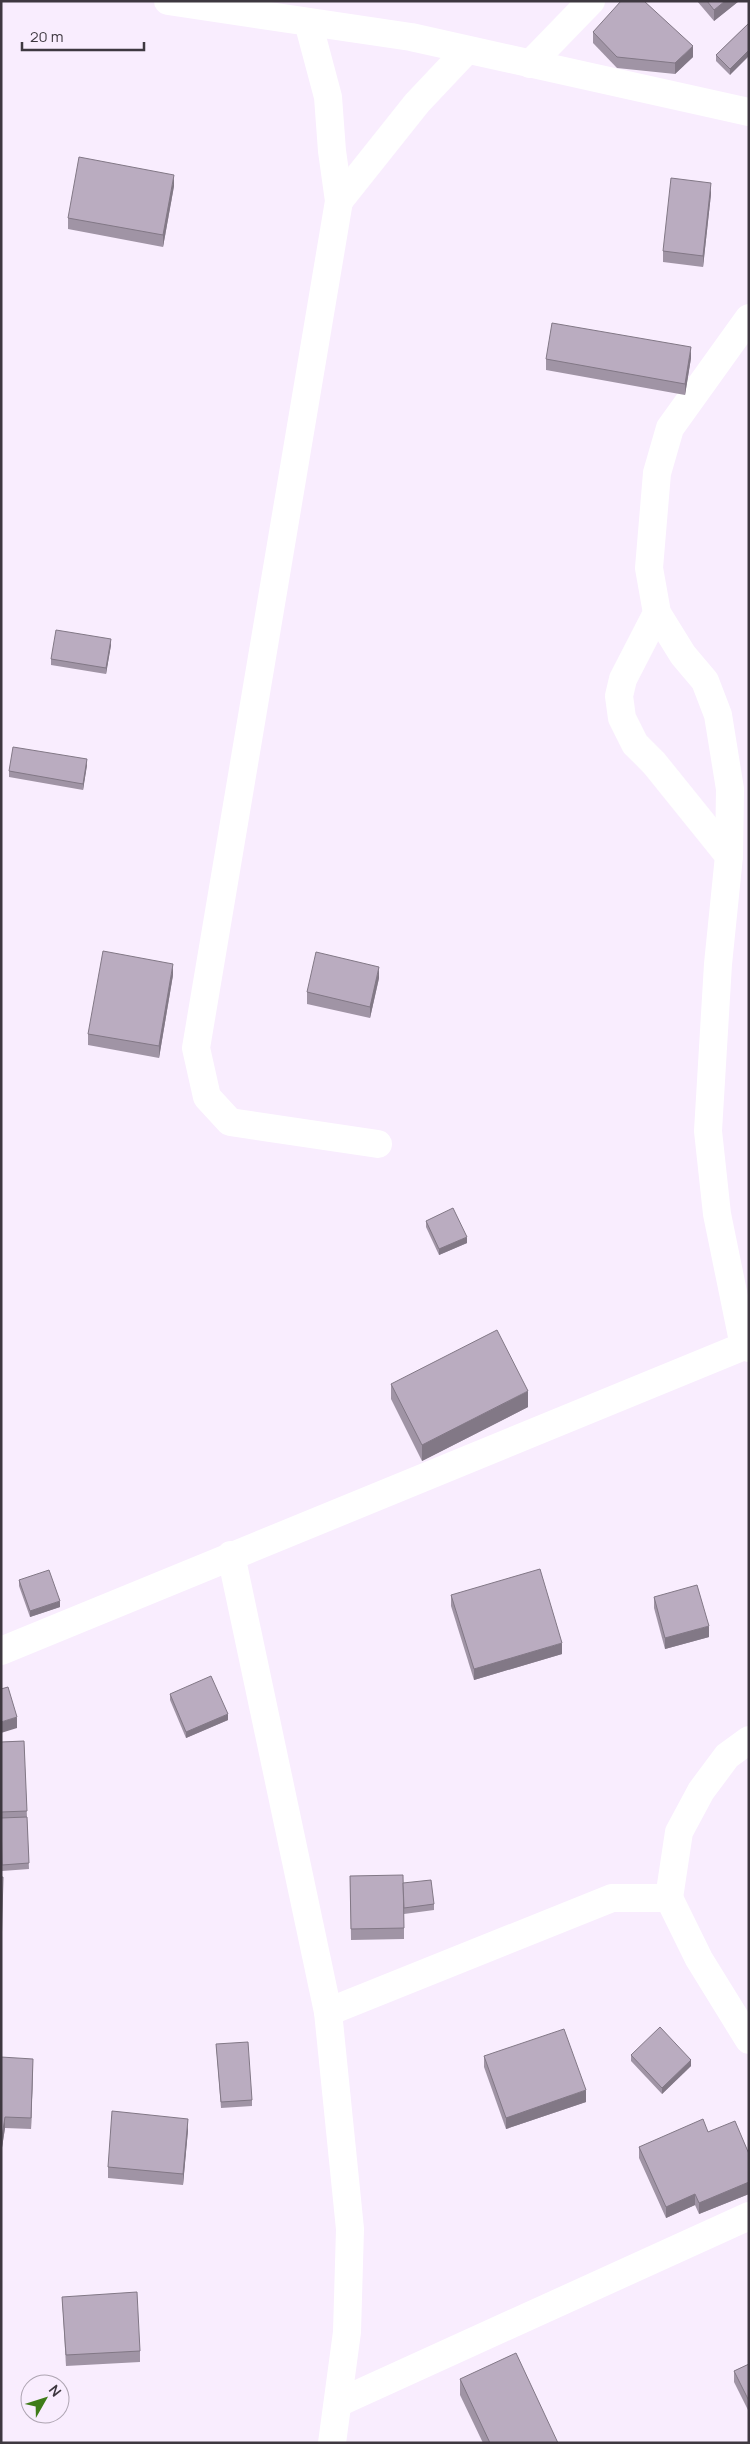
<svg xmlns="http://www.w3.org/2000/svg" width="750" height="2444" viewBox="0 0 750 2444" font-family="Manrope,sans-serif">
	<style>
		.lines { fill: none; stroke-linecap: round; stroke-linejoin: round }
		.minor { stroke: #fff; stroke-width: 28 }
		.wall { fill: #a094a5 }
		.shaded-wall { fill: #827886 }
		.building { fill: #baacc0; stroke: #827886 }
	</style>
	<rect width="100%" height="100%" fill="#f9edfe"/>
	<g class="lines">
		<!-- minor -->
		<g class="minor">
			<path d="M168,1L411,37L749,112"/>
			<path d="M308,22L328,97L332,151L339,201L196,1048L207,1097L230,1122L378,1144"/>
			<path d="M530,64L591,1"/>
			<path d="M339,201L417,103L467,50"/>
			<path d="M749,318L670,428L657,473L649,568L657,613L683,655L705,681L718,715L730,789L729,856L718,964L708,1131L717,1214L744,1346L749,1348"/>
			<path d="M657,613L623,679L619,696L622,718L635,744L654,763L729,856"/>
			<path d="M231,1555L328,2012L350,2229L347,2332L332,2443"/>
			<path d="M1,1651L749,1344"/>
			<path d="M669,1898L679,1832L701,1791L727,1756L749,1740"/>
			<path d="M328,2012L612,1898H669L699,1959L749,2040"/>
			<path d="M338,2403L749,2216"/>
		</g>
	</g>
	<!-- wall -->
	<g class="wall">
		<path d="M697,1H739L714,21Z"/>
		<path d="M749,23L730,75L716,61V55Z"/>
		<path d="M593,32L693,57L675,74L617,68L593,43Z"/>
		<path d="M174,186L163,247L68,229V218Z"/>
		<path d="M711,194L703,267L663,262V251Z"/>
		<path d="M691,358L685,395L546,370V359Z"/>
		<path d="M111,645L106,674L51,665V659Z"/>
		<path d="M87,765L83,790L9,777V771Z"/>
		<path d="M173,975L159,1058L88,1045V1034Z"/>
		<path d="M379,978L370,1018L307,1004V992Z"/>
		<path d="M426,1221L467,1243L439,1255L426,1227Z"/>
		<path d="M391,1384L528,1407L422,1461L391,1399Z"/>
		<path d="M19,1580L60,1607L30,1617L19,1586Z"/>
		<path d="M451,1595L562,1654L474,1680L451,1606Z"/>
		<path d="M654,1597L709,1637L665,1649L654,1608Z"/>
		<path d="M170,1694L228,1720L186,1738L170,1700Z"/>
		<path d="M24,1741L29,1869L2,1871L1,1742Z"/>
		<path d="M350,1876L403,1883L434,1904V1910L404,1914V1939L351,1940Z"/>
		<path d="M216,2044L252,2100V2106L221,2108Z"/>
		<path d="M631,2055L691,2066L662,2094L631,2061Z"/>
		<path d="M484,2056L586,2102L506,2129L484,2067Z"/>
		<path d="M1,2057L33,2070L31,2129L5,2128L1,2154Z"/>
		<path d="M188,2130L183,2185L108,2178V2167Z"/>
		<path d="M708,2132L749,2154V2194L699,2214L695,2205L666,2218L639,2158V2147Z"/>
		<path d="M62,2297L140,2351V2362L66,2366Z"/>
		<path d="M749,2364V2412L734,2382V2371Z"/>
		<path d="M460,2379L558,2443H483L460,2395Z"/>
	</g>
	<!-- shaded-wall -->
	<g class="shaded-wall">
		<path d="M725,1H739L714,21V10Z"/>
		<path d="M693,46V57L675,74V63Z"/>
		<path d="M749,50V56L730,75V69Z"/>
		<path d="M174,175V186L163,247V235Z"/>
		<path d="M711,183V194L703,267V256Z"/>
		<path d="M691,347V358L685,395V384Z"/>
		<path d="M111,639V645L106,674V668Z"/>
		<path d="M87,759V765L83,790V784Z"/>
		<path d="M173,964V975L159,1058V1046Z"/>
		<path d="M379,967V978L370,1018V1007Z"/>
		<path d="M467,1237V1243L439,1255V1249Z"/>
		<path d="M528,1391V1407L422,1461V1445Z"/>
		<path d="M60,1601V1607L30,1617V1611Z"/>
		<path d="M709,1626V1637L665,1649V1638Z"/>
		<path d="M562,1643V1654L474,1680V1669Z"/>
		<path d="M228,1714V1720L186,1738V1732Z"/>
		<path d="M17,1717V1728L1,1733V1722Z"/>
		<path d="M33,2059V2070L31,2129V2118Z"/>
		<path d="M691,2060V2066L662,2094V2088Z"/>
		<path d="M586,2090V2102L506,2129V2118Z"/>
		<path d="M5,2117V2128L1,2154V2143Z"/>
		<path d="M188,2119V2130L183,2185V2174Z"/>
		<path d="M749,2182V2194L699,2214V2203Z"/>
		<path d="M695,2194V2205L666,2218V2207Z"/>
	</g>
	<!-- building -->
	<g class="building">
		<path d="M621,1H644L693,46L675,63L617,57L593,32Z"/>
		<path d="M707,1H725L714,10Z"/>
		<path d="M749,23V50L730,69L716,55Z"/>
		<path d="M79,157L174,175L163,235L68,218Z"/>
		<path d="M671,178L711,183L703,256L663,251Z"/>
		<path d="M552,323L691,347L685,384L546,359Z"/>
		<path d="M56,630L111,639L106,668L51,659Z"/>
		<path d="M13,747L87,759L83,784L9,771Z"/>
		<path d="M103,951L173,964L159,1046L88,1034Z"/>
		<path d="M316,952L379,967L370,1007L307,992Z"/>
		<path d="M453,1208L467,1237L439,1249L426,1221Z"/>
		<path d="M497,1330L528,1391L422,1445L391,1384Z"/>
		<path d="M540,1569L562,1643L474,1669L451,1595Z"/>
		<path d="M49,1570L60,1601L30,1611L19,1580Z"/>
		<path d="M697,1585L709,1626L665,1638L654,1597Z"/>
		<path d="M211,1676L228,1714L186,1732L170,1694Z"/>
		<path d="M8,1687L17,1717L1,1722V1689Z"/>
		<path d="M24,1741L27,1811L1,1812V1742Z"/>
		<path d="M27,1817L29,1863L2,1865L1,1818Z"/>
		<path d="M403,1875L404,1928L351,1929L350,1876Z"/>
		<path d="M1,1877H3L1,1951Z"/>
		<path d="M431,1880L434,1904L404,1908L403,1883Z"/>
		<path d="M660,2027L691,2060L662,2088L631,2055Z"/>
		<path d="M564,2029L586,2090L506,2118L484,2056Z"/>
		<path d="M248,2042L252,2100L221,2102L216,2044Z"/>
		<path d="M1,2057L33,2059L31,2118L5,2117L1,2143Z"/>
		<path d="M112,2111L188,2119L183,2174L108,2167Z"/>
		<path d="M703,2119L708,2132L735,2121L749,2154V2182L699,2203L695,2194L666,2207L639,2147Z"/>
		<path d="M137,2292L140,2351L66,2355L62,2297Z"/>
		<path d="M516,2353L558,2443H490L460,2379Z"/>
		<path d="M749,2364V2401L734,2371Z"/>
	</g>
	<!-- border -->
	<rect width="750" height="2444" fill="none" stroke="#3e3840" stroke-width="5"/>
	<!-- north arrow -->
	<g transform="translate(45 2399) rotate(51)"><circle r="24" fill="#f9edfe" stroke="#aea5b2"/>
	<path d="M0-4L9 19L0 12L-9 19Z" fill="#3f7c19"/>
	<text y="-8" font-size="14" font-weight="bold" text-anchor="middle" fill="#3e3840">N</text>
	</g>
	<!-- scale -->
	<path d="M22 42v8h122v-8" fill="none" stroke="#3e3840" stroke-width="2.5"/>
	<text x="30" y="42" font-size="15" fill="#3e3840" stroke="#f9edfe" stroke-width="4" paint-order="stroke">20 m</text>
</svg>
